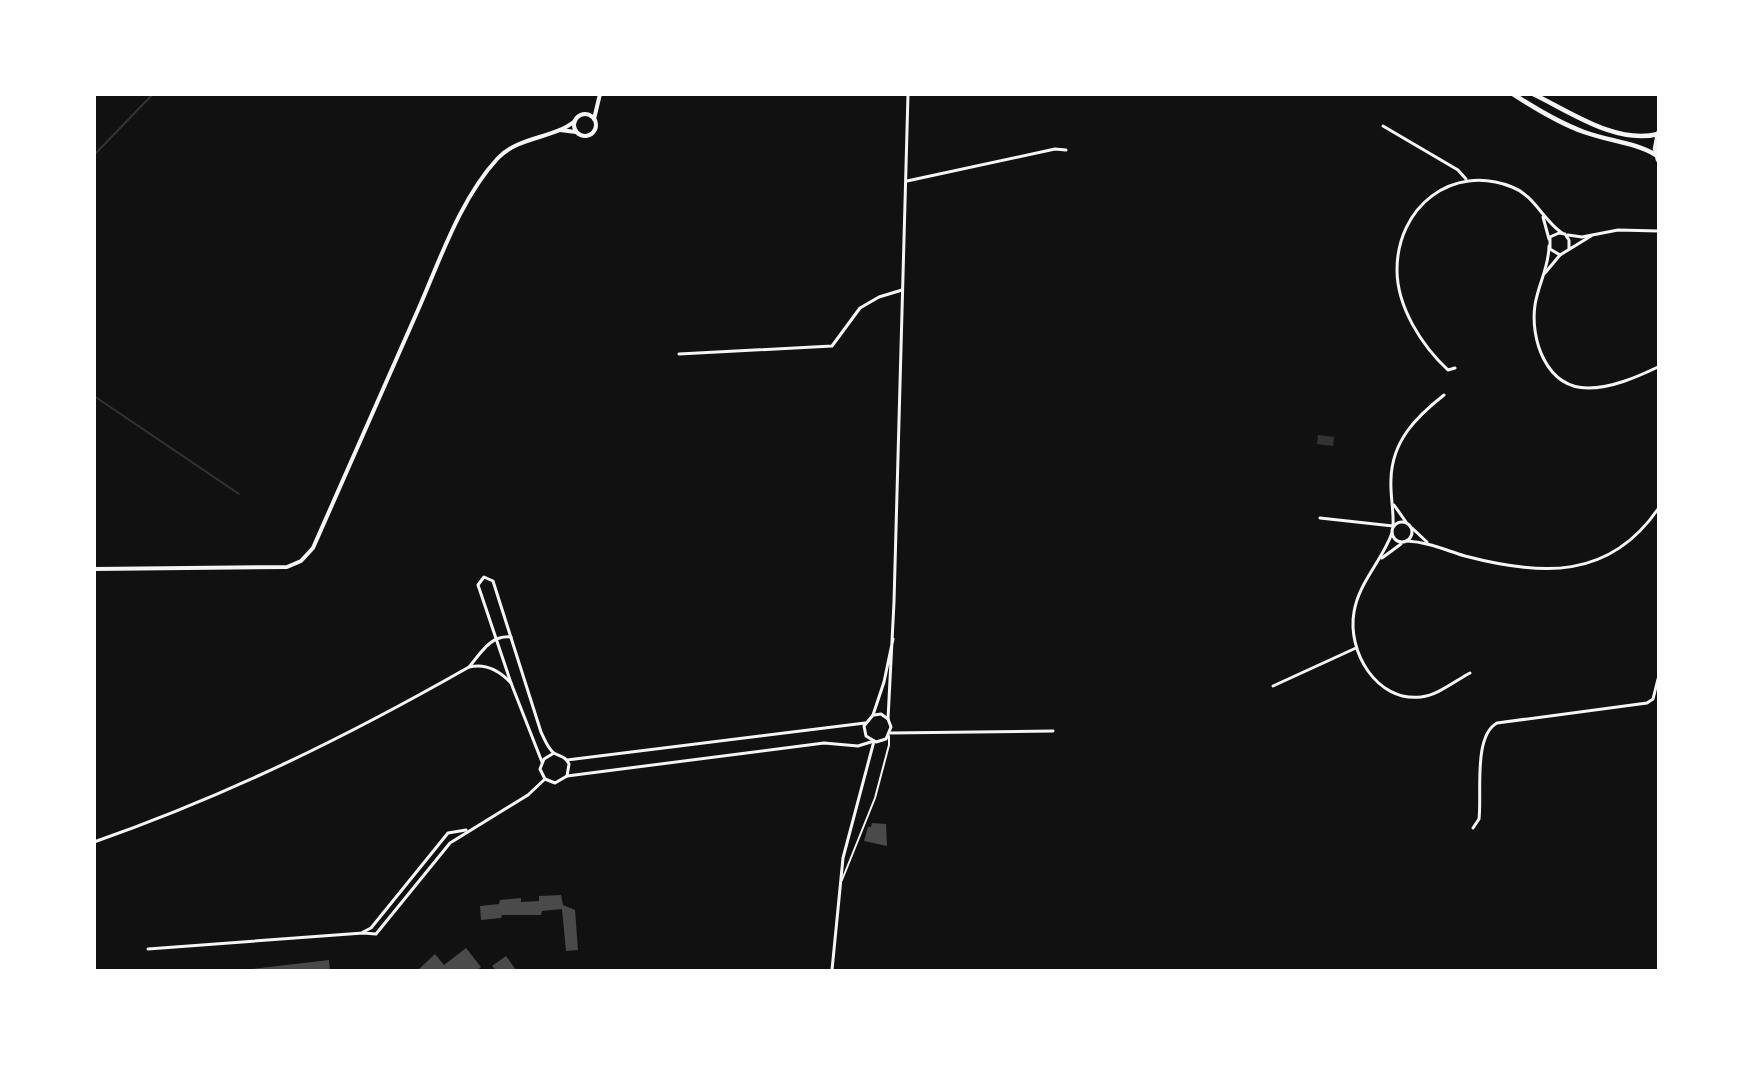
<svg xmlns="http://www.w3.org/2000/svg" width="1753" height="1065" viewBox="0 0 1753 1065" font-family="Jost,sans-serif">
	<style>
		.water { fill: #333 }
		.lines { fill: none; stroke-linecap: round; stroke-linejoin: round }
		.stream { stroke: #333; stroke-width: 2 }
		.building { fill: #4a4a4a }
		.pedestrian { stroke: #f5f5f5; stroke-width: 2 }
		.minor { stroke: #f5f5f5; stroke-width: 3 }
		.tertiary { stroke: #f5f5f5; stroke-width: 4 }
		.secondary { stroke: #f5f5f5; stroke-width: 4.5 }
	</style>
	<rect width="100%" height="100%" fill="#111"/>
	<!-- water -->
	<path class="water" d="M1318,435L1334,437L1333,446L1317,444Z"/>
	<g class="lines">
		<!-- stream -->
		<g class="stream">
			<path d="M94,155L153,94"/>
			<path d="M94,396L239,494"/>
		</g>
	</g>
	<!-- building -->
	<g class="building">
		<path d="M872,823L886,824L887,846L864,841L868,827H871Z"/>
		<path d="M561,895L563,905L575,910L578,950L566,951L562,909L542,911L541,915H502L501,918L481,920L480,906L499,904L500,900L521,898V902L539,901V896Z"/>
		<path d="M466,948L481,967L477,970H418L435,954L444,965Z"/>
		<path d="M506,956L516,970H496L492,966Z"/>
		<path d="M329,960L330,970H252V969Z"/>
	</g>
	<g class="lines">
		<!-- pedestrian -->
		<path class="pedestrian" d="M842,880L875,798L889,745V736"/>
		<!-- minor -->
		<g class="minor">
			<path d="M1383,126L1458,170L1466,179"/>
			<path d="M907,181L1055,149L1066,150"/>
			<path d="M1543,217L1549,239"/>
			<path d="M1568,235L1582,237L1618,230L1658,231"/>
			<path d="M1549,246C1549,267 1538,285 1535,305C1530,339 1546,388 1588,388C1612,388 1637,377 1658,367"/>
			<path d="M1569,249V240L1565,234L1559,233L1550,237V249L1560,255L1591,236"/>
			<path d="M1545,273L1560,255"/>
			<path d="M679,354L832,346L860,308L879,297L902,290"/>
			<path d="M1455,368L1448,370C1422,346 1397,307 1397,270C1397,207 1452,163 1512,187C1534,195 1543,220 1562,233"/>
			<path d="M1394,505L1406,522"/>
			<path d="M1320,518L1393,526C1394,511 1390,495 1391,479C1392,441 1416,417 1444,395"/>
			<circle cx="1402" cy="532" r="10"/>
			<path d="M1412,528L1427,542"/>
			<path d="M1392,533C1382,561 1359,582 1354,612C1347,651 1376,702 1421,697C1438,695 1455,681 1470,673"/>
			<path d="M1407,541C1428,542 1445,550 1465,556C1541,576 1609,580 1658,509"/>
			<path d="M1382,558L1401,544"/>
			<path d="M893,639L884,682L873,715L864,726L866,736L876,742L886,739L891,727L888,719L894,602L908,94"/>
			<path d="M469,667C486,663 499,670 511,683L542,762"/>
			<path d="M511,683L478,585L484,577L493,581L541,732C544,738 548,749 554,753C561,757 565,756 569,764L567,776L555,783L545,779L540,769L544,759L554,753"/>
			<path d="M1273,686L1356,648"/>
			<path d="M874,715L881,714L888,719"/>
			<path d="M890,733L1053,731"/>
			<path d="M567,760L865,723"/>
			<path d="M567,776L824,743L858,746L874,741"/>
			<path d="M1473,828L1479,819C1482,794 1473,736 1497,723L1647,703L1653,699L1658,679"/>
			<path d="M94,842C228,795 346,737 469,667C481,653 490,635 511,637"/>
			<path d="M363,932L371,928L448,833L466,830"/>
			<path d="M148,949L363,933L376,934L450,843L528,795L545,779"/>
			<path d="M832,970L843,858L874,741"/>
		</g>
		<!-- tertiary -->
		<g class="tertiary">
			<circle cx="585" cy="125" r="11"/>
			<path d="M594,119L600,94"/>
			<path d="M560,130L576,132"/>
			<path d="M94,569L287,567L301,561L313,548C348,469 383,390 418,310C440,260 460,199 498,158C519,136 553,139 575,121"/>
		</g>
		<!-- secondary -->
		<g class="secondary">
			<path d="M1513,94C1536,109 1559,123 1584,132C1608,141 1634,142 1656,155"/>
			<path d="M1533,94C1569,111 1616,145 1658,134"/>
			<path d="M1658,133L1655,149L1658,160"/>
		</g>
	</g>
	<!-- border -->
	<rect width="1753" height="1065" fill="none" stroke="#ffffff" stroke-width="192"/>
</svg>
